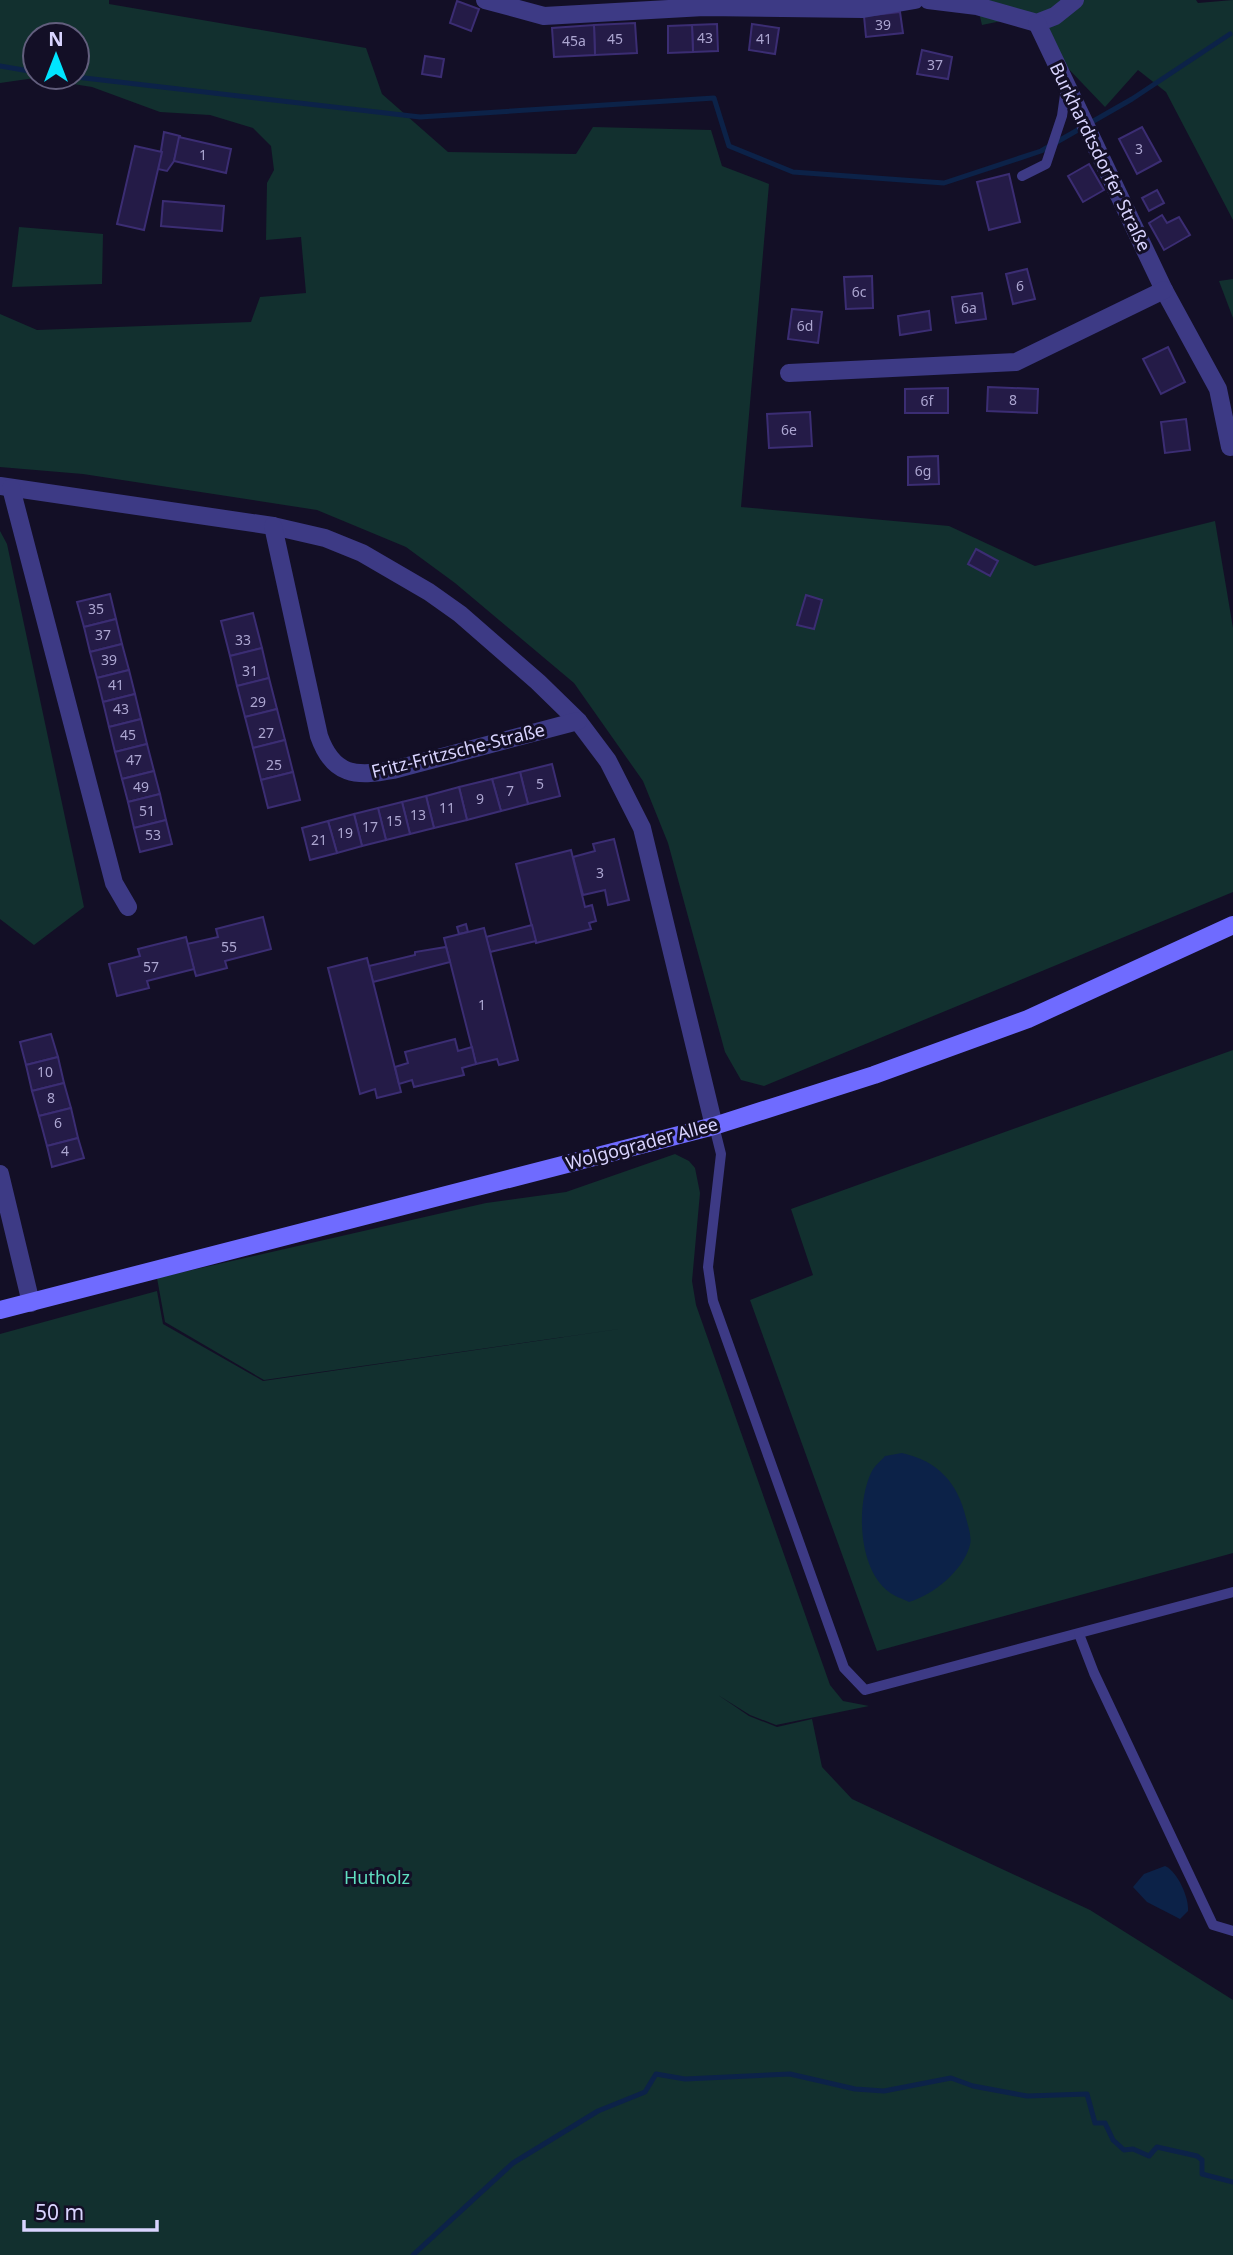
<svg xmlns="http://www.w3.org/2000/svg" width="1233" height="2255" viewBox="0 0 1233 2255" font-family="'Noto Sans',sans-serif">
	<style>
		.green { fill: #12302f; fill-rule: evenodd }
		.water { fill: #0c2248 }
		.lines { fill: none; stroke-linecap: round; stroke-linejoin: round }
		.stream { stroke: #0c2248; stroke-width: 5 }
		.building { fill: #241b47; stroke: #3b2d73; stroke-width: 2 }
		.service { stroke: #3d3a85; stroke-width: 10 }
		.minor { stroke: #3d3a85; stroke-width: 18 }
		.secondary { stroke: #6f6bff; stroke-width: 18 }
		.labels { text-anchor: middle; stroke-width: 6; stroke-linejoin: round; paint-order: stroke }
		.number-label { font-size: 14px; fill: #aca6d1 }
		.street-label { font-size: 18px; fill: #d9d4ff; stroke: #130f26 }
		.park-label { font-size: 18px; fill: #5fe0c0; stroke: #130f26 }
	</style>
	<rect width="100%" height="100%" fill="#130f26"/>
	<!-- green -->
	<g class="green">
		<path d="M0,0H109V4L366,48L382,94L448,152L576,154L593,127L711,130L722,166L769,184L741,507L949,526L1035,566L1215,521L1233,628V892L764,1086L741,1080L725,1052L668,843L643,781L574,683L455,583L406,547L317,510L83,474L0,467V314L37,330L251,322L260,297L306,293L301,237L266,240L267,183L274,170L271,146L253,128L210,115L160,112L92,87L35,78L0,83ZM35,35H77V77H35Z"/>
		<path d="M976,0H1196L1198,3L1233,0V220L1166,92L1138,70L1105,107L1062,62L1025,16L982,25Z"/>
		<path d="M19,227L103,234L102,284L12,287Z"/>
		<path d="M1233,279V318L1219,281Z"/>
		<path d="M0,531L7,544L84,907L34,945L0,919Z"/>
		<path d="M1233,1050V1553L877,1651L750,1300L813,1275L791,1209Z"/>
		<path d="M675,1154L689,1161L695,1168L700,1193L692,1281L696,1305L830,1685L843,1701L869,1706L776,1725L750,1715L718,1695L749,1716L777,1727L812,1719L822,1767L852,1799L1090,1910L1233,2000V2255H0V1334L157,1291L163,1324L263,1381L633,1327L264,1380L165,1322L157,1278L486,1203L566,1192Z"/>
	</g>
	<!-- water -->
	<g class="water">
		<path d="M902,1453C938,1461 958,1483 966,1518C968,1526 972,1537 970,1545C963,1571 933,1595 909,1602C903,1599 894,1596 889,1592C858,1569 856,1505 871,1473C874,1466 881,1461 885,1456Z"/>
		<path d="M1165,1866C1178,1872 1189,1898 1188,1911L1180,1919L1147,1902L1133,1887L1144,1874Z"/>
	</g>
	<g class="lines">
		<!-- stream -->
		<g class="stream">
			<path d="M0,66L35,72"/>
			<path d="M76,77L420,117L714,98L729,146L793,172L944,183L1041,151L1132,99L1230,34"/>
			<path d="M413,2255L513,2163L598,2111L645,2092L656,2074L685,2079L790,2074L855,2089L884,2091L951,2078L973,2086L1027,2096L1087,2094L1095,2123H1105L1113,2140L1124,2150L1133,2149L1149,2156L1157,2147L1197,2156L1202,2160V2174L1233,2182"/>
		</g>
	</g>
	<!-- building -->
	<g class="building">
		<path d="M457,1L479,9L471,31L450,23Z"/>
		<path d="M900,12L903,33L866,37L864,16Z"/>
		<path d="M635,23L637,53L595,55L594,25Z"/>
		<path d="M717,24L718,51L693,52L692,25Z"/>
		<path d="M752,24L779,28L775,54L749,50Z"/>
		<path d="M594,25L595,55L554,57L552,28Z"/>
		<path d="M692,25L693,52L668,53V26Z"/>
		<path d="M922,50L952,57L948,79L917,74Z"/>
		<path d="M425,56L444,59L441,77L422,74Z"/>
		<path d="M1142,127L1161,161L1137,174L1119,139Z"/>
		<path d="M164,132L180,136L174,161L167,171L158,169Z"/>
		<path d="M179,137L231,149L226,173L174,161Z"/>
		<path d="M135,146L162,152L144,230L117,224Z"/>
		<path d="M1089,164L1104,190L1083,202L1068,176Z"/>
		<path d="M1009,174L1020,222L989,230L977,182Z"/>
		<path d="M1157,190L1164,203L1149,211L1142,198Z"/>
		<path d="M163,201L224,206L222,231L161,226Z"/>
		<path d="M1162,215L1167,223L1179,217L1190,235L1164,250L1149,223Z"/>
		<path d="M1027,269L1035,299L1013,304L1006,274Z"/>
		<path d="M872,276L873,308L846,309L844,277Z"/>
		<path d="M982,293L986,319L956,323L952,297Z"/>
		<path d="M792,309L822,312L818,343L788,339Z"/>
		<path d="M929,311L931,330L900,335L898,316Z"/>
		<path d="M1168,347L1185,382L1161,394L1143,359Z"/>
		<path d="M988,387L1038,389L1037,413L987,411Z"/>
		<path d="M948,388V413H905V389Z"/>
		<path d="M810,412L812,446L769,448L767,414Z"/>
		<path d="M1186,419L1190,450L1165,453L1161,422Z"/>
		<path d="M938,456L939,484L908,485V457Z"/>
		<path d="M976,549L998,561L990,576L968,564Z"/>
		<path d="M110,594L116,619L84,627L77,602Z"/>
		<path d="M806,595L822,600L814,629L797,625Z"/>
		<path d="M253,613L262,648L230,656L221,621Z"/>
		<path d="M116,619L122,644L90,652L84,627Z"/>
		<path d="M122,644L129,670L97,678L90,652Z"/>
		<path d="M262,648L269,678L237,686L230,656Z"/>
		<path d="M129,670L135,694L103,702L97,678Z"/>
		<path d="M269,678L277,709L245,717L237,686Z"/>
		<path d="M135,694L141,719L109,727L103,702Z"/>
		<path d="M277,709L285,740L253,748L245,717Z"/>
		<path d="M141,719L147,744L115,752L109,727Z"/>
		<path d="M285,740L293,772L261,780L253,748Z"/>
		<path d="M147,744L154,771L122,779L115,752Z"/>
		<path d="M552,764L560,796L528,804L520,772Z"/>
		<path d="M154,771L160,794L128,802L122,779Z"/>
		<path d="M293,772L300,800L268,808L261,780Z"/>
		<path d="M520,772L528,804L501,811L492,779Z"/>
		<path d="M492,779L501,811L467,820L459,787Z"/>
		<path d="M459,787L467,820L434,828L426,796Z"/>
		<path d="M160,794L166,820L134,828L128,802Z"/>
		<path d="M426,796L434,828L410,834L402,802Z"/>
		<path d="M402,802L410,834L386,840L378,808Z"/>
		<path d="M378,808L386,840L362,846L354,814Z"/>
		<path d="M354,814L362,846L337,853L328,821Z"/>
		<path d="M166,820L172,844L140,852L134,828Z"/>
		<path d="M328,821L337,853L310,860L302,828Z"/>
		<path d="M614,839L629,900L608,905L605,890L583,895L573,857L595,851L593,844Z"/>
		<path d="M571,850L585,907L592,905L596,921L589,923L591,929L536,943L516,864Z"/>
		<path d="M263,917L271,949L225,961L227,968L196,976L187,944L218,937L216,929Z"/>
		<path d="M466,924L468,932L459,934L457,927Z"/>
		<path d="M532,925L536,941L490,952L486,937Z"/>
		<path d="M484,928L518,1060L499,1065L497,1059L476,1064L444,938Z"/>
		<path d="M186,937L194,969L147,981L149,988L117,996L109,964L140,956L138,949Z"/>
		<path d="M446,947L450,962L373,982L369,966L415,955V952Z"/>
		<path d="M367,958L401,1092L377,1098L375,1089L360,1094L328,968Z"/>
		<path d="M51,1034L58,1057L26,1065L20,1042Z"/>
		<path d="M455,1039L458,1051L472,1047L476,1064L462,1068L464,1075L414,1087L412,1080L399,1084L395,1067L408,1063L405,1052Z"/>
		<path d="M58,1057L64,1083L32,1091L26,1065Z"/>
		<path d="M64,1083L71,1108L39,1116L32,1091Z"/>
		<path d="M71,1108L78,1138L47,1146L39,1116Z"/>
		<path d="M78,1138L84,1158L52,1167L47,1146Z"/>
	</g>
	<g class="lines">
		<!-- service -->
		<g class="service">
			<path d="M1022,176L1046,164L1062,116L1066,88"/>
			<path d="M714,1126L721,1154L708,1267L713,1301L844,1668L865,1690L1233,1592"/>
			<path d="M1079,1634L1094,1673L1213,1925L1233,1931"/>
		</g>
		<!-- minor -->
		<g class="minor">
			<path d="M485,0L544,16L704,7L863,9L915,0"/>
			<path d="M928,0L977,6L1037,23L1055,16L1075,0"/>
			<path d="M1037,23L1164,290L1218,389L1230,447"/>
			<path d="M789,373L1016,362L1164,290"/>
			<path d="M0,486L273,526L325,538L362,553L429,592L460,614L538,682L578,721L608,761L642,828L714,1126"/>
			<path d="M11,488L114,883L128,907"/>
			<path d="M273,526L319,736C333,776 356,777 393,770L578,721"/>
			<path d="M0,1174L31,1303"/>
		</g>
		<!-- secondary -->
		<path class="secondary" d="M0,1310L714,1126L874,1075L1028,1019L1233,925"/>
	</g>
	<g class="labels">
		<!-- number labels -->
		<g class="number-label">
			<text x="883" y="30">39</text>
			<text x="705" y="43">43</text>
			<text x="615" y="44">45</text>
			<text x="764" y="44">41</text>
			<text x="574" y="46">45a</text>
			<text x="935" y="70">37</text>
			<text x="1139" y="154">3</text>
			<text x="203" y="160">1</text>
			<text x="1020" y="291">6</text>
			<text x="859" y="297">6c</text>
			<text x="969" y="313">6a</text>
			<text x="805" y="331">6d</text>
			<text x="1013" y="405">8</text>
			<text x="927" y="406">6f</text>
			<text x="789" y="435">6e</text>
			<text x="923" y="476">6g</text>
			<text x="96" y="614">35</text>
			<text x="103" y="640">37</text>
			<text x="243" y="645">33</text>
			<text x="109" y="665">39</text>
			<text x="250" y="676">31</text>
			<text x="116" y="690">41</text>
			<text x="258" y="707">29</text>
			<text x="121" y="714">43</text>
			<text x="266" y="738">27</text>
			<text x="128" y="740">45</text>
			<text x="134" y="765">47</text>
			<text x="274" y="770">25</text>
			<text x="540" y="789">5</text>
			<text x="141" y="792">49</text>
			<text x="510" y="796">7</text>
			<text x="480" y="804">9</text>
			<text x="447" y="813">11</text>
			<text x="147" y="816">51</text>
			<text x="418" y="820">13</text>
			<text x="394" y="826">15</text>
			<text x="370" y="832">17</text>
			<text x="345" y="838">19</text>
			<text x="153" y="840">53</text>
			<text x="319" y="845">21</text>
			<text x="600" y="878">3</text>
			<text x="229" y="952">55</text>
			<text x="151" y="972">57</text>
			<text x="482" y="1010">1</text>
			<text x="45" y="1077">10</text>
			<text x="51" y="1103">8</text>
			<text x="58" y="1128">6</text>
			<text x="65" y="1156">4</text>
		</g>
		<!-- street labels -->
		<g class="street-label">
			<text transform="translate(1100 157) rotate(64)" y="6">Burkhardtsdorfer Straße</text>
			<text transform="translate(458 751) rotate(-14)" y="6">Fritz-Fritzsche-Straße</text>
			<text transform="translate(642 1144) rotate(-15)" y="6">Wolgograder Allee</text>
		</g>
		<!-- park labels -->
		<g class="park-label">
			<text x="377" y="1884">Hutholz</text>
		</g>
	</g>
	<!-- north arrow -->
	<g transform="translate(56 56)"><circle r="33" fill="#130f26" stroke="#625e7d" stroke-width="2"/>
	<path d="M0-5L12 26L0 18L-12 26Z" fill="#00e5ff"/>
	<text y="-10" font-size="19" font-weight="bold" text-anchor="middle" fill="#d9d4ff">N</text>
	</g>
	<!-- scale -->
	<path d="M24 2220v10h133v-10" fill="none" stroke="#d9d4ff" stroke-width="3.5"/>
	<text x="35" y="2220" font-size="21" fill="#d9d4ff" stroke="#130f26" stroke-width="5" paint-order="stroke">50 m</text>
</svg>
